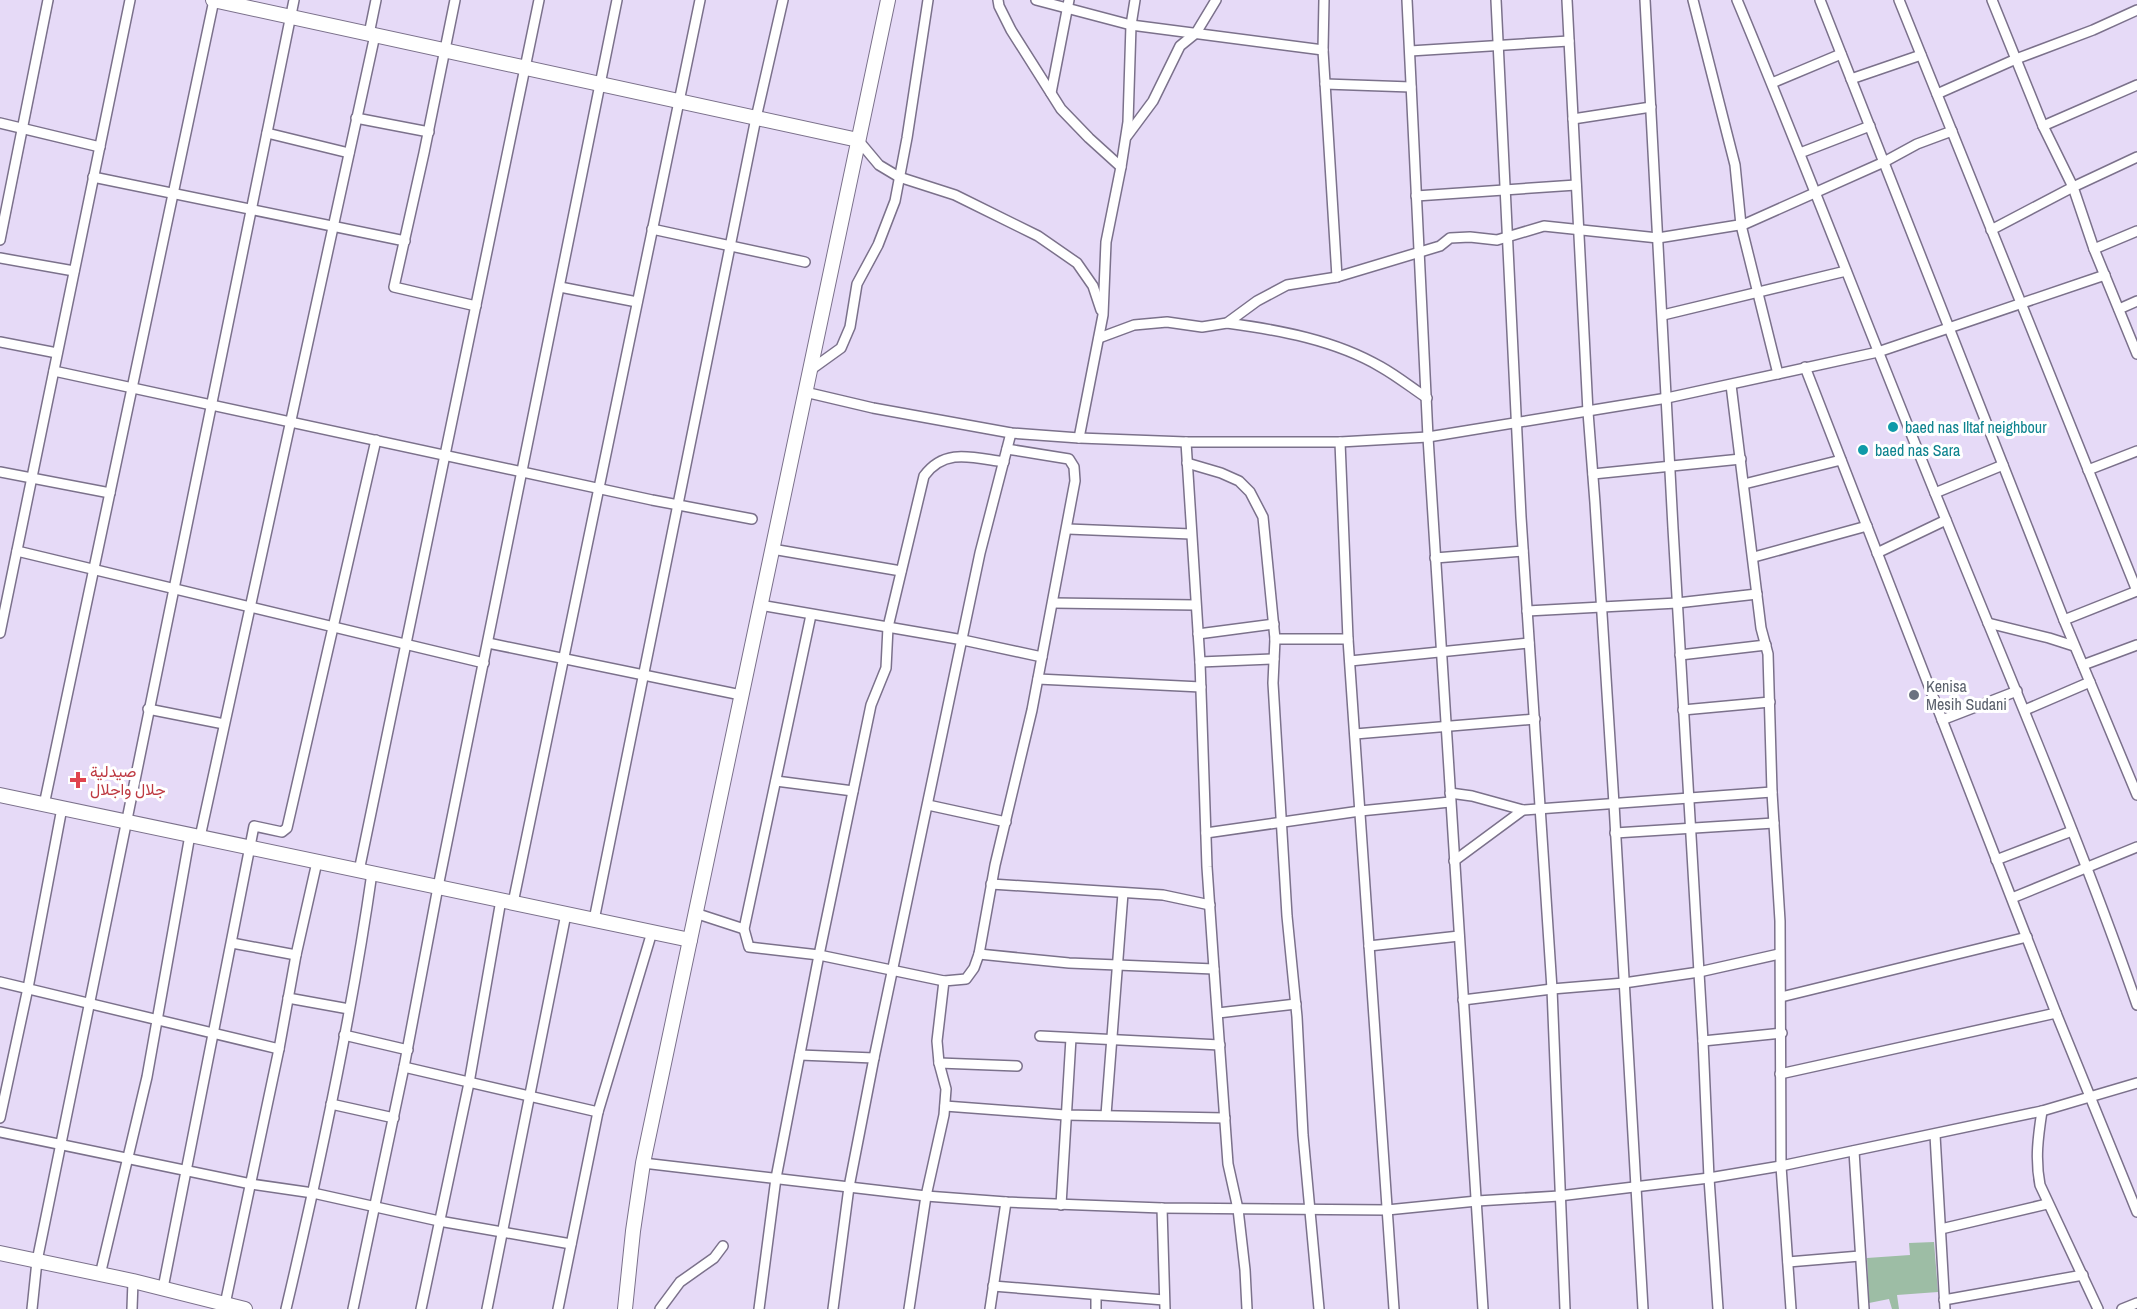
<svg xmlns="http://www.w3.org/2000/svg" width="2137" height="1309" viewBox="0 0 2137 1309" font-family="'Archivo Narrow',Vazirmatn,sans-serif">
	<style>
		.green { fill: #9dbda5 }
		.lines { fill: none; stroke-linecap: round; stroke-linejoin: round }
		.street-casing { stroke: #7b718b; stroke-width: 12 }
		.secondary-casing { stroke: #7b718b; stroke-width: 16 }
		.street { stroke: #fff; stroke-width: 9 }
		.secondary { stroke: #fff; stroke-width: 14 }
		.culture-dot { fill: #0f9aa8; stroke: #fff; stroke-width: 2 }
		.worship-dot { fill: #6b7280; stroke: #fff; stroke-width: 2 }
		.health-dot { fill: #e0444e; stroke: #fff; stroke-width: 2 }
		.labels { text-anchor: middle; stroke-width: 6; stroke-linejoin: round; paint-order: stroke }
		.culture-label { font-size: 16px; fill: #0d838f; stroke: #fff; text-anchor: start }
		.worship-label { font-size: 16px; fill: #5b616d; stroke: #fff; text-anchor: start }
		.health-label { font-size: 16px; fill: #be3a42; stroke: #fff; text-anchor: start }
	</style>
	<rect width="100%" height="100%" fill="#e6daf7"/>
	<!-- green -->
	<path class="green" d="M1934,1242L1938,1292L1897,1295L1899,1309H1892L1889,1299L1869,1303L1867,1258L1910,1255L1909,1243Z"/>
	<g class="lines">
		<defs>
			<g id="street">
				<path d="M455,0L424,153L394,287L476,306"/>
				<path d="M998,0L999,6L1011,30L1061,109L1089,138L1121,167"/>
				<path d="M1036,0L1131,25L1323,50"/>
				<path d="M1324,0L1323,50L1337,277"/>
				<path d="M1407,0L1428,437L1483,1309"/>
				<path d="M1496,0L1521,517L1552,989L1565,1309"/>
				<path d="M1567,0L1588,412L1595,503L1614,804L1643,1309"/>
				<path d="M1645,0L1673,528L1703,1041L1709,1178L1718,1309"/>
				<path d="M1693,0L1735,165L1741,225L1778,374"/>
				<path d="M1737,0C1809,172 1875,347 1946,520C2011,681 2080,840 2137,1005"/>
				<path d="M1820,0L2064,620L2137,795"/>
				<path d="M1899,0L2137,591"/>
				<path d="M1992,0L2043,126L2073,187L2094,249L2137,354"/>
				<path d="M369,34L376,0"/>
				<path d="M1410,51L1569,41"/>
				<path d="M1851,79L1921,55"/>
				<path d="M1772,83L1841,54"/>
				<path d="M1325,84L1411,87"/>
				<path d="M1051,93L1069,0"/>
				<path d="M1937,94L2016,59L2093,30L2137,10"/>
				<path d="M356,118L429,132"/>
				<path d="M1573,119L1651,107"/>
				<path d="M0,123L100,147"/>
				<path d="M2043,126L2137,85"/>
				<path d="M267,133L349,153"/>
				<path d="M1127,136L1153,101L1180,46L1196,33L1216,0"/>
				<path d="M858,140L879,165L899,177L955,195L1038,236L1077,263L1093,286L1101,310"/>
				<path d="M1800,153L1870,126"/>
				<path d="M93,177L405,241"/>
				<path d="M1416,196L1576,185"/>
				<path d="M652,229L805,262"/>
				<path d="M1991,230L2073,187L2137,157"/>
				<path d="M0,240L48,0"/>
				<path d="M2094,249L2137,231"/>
				<path d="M0,258L74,271"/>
				<path d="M560,287L637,302"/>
				<path d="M2119,309L2137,301"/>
				<path d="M1663,315L1846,271"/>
				<path d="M1227,323C1279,330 1335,340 1381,367C1397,376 1412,388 1427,398"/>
				<path d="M1099,338L1134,325L1167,322L1202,327L1227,323L1257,301L1287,285L1337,277L1440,246L1450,238L1470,237L1497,240L1544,226L1658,238L1745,224L1884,162L1917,144L1952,131"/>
				<path d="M0,342L57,353"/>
				<path d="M1805,367L2056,1013L2137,1212"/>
				<path d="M54,371L652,500L752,519"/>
				<path d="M809,371L841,348L850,327L857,284L878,245L895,201L907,138L928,0"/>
				<path d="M1731,385L1761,628L1768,654L1772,792L1780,921L1781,1166L1791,1309"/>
				<path d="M805,392L873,408L1011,433L1079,438L1186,442H1340L1428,437L1667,398L1878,352L2105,275"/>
				<path d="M1079,438L1103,315L1106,242L1121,167L1128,122L1131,25L1135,0"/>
				<path d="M1186,442L1200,662L1207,867L1214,969L1228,1164L1238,1209L1245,1270L1247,1309"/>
				<path d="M1340,442L1348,639L1394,1309"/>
				<path d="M1187,463L1221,473L1239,481L1250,492L1263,517L1275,639L1273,683L1287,916L1297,1017L1303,1135L1319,1309"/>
				<path d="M2088,470L2137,451"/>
				<path d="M0,472L110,493"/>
				<path d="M1593,474L1741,459"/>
				<path d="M1744,484L1841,460"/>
				<path d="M1935,493L2003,465"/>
				<path d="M1068,529L1191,534"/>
				<path d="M772,549L901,571"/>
				<path d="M17,551L484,663"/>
				<path d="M1877,553L1946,520"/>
				<path d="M1754,557L1867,526"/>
				<path d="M1435,558L1523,551"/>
				<path d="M1053,603L1195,605"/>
				<path d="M760,605L963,640L1042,657"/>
				<path d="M1527,611L1677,603L1757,594"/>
				<path d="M811,615L744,929L749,947L819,955L944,981"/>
				<path d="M2064,620L2137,591"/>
				<path d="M1988,623L2049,638L2074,646"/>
				<path d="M0,633L130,0"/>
				<path d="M1198,634L1274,624"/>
				<path d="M1275,639H1348"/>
				<path d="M488,643L741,695"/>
				<path d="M1680,655L1766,645"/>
				<path d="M1350,661L1529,643"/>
				<path d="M1200,662L1274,659"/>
				<path d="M2083,665L2137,645"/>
				<path d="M1038,679L1201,687"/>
				<path d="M148,709L224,724"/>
				<path d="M1683,710L1770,702"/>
				<path d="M2025,710L2090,682"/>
				<path d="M1942,720L2017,691"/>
				<path d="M1355,734L1535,719"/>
				<path d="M776,781L853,791"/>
				<path d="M1450,793L1472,796L1523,810L1772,792"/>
				<path d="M44,805L214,0"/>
				<path d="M928,805L1006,822"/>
				<path d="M1206,833L1360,811L1450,802"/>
				<path d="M1615,833L1774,823"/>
				<path d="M200,837L375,35"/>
				<path d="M1996,860L2072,831"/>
				<path d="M1454,861L1523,810"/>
				<path d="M359,871L539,0"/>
				<path d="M991,884L1163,895L1210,905"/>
				<path d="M2012,898L2137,847"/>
				<path d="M513,903L700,0"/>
				<path d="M695,913L744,929"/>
				<path d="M594,920L756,118L783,0"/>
				<path d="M232,943L296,955"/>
				<path d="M1369,946L1459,936"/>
				<path d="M979,954L1069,963L1214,969"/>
				<path d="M0,982L279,1049L296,955L317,862"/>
				<path d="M1781,997L2027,937"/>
				<path d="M288,998L349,1009"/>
				<path d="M1463,1000L1552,989L1624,983L1699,972L1779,954"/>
				<path d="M1218,1013L1296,1004"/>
				<path d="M344,1035L408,1050"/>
				<path d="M1040,1036L1220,1045"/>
				<path d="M1703,1041L1782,1033"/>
				<path d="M800,1055L874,1058"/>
				<path d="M939,1063L1017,1066"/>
				<path d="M404,1067L598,1112"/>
				<path d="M1780,1074L2056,1013"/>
				<path d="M331,1104L394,1118"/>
				<path d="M945,1106L1065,1115L1225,1118"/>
				<path d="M2042,1111C2038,1137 2035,1159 2040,1185L2098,1309"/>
				<path d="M1106,1115L1123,893"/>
				<path d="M0,1118L28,988L62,808"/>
				<path d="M0,1132L251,1184L313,1193L439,1221L571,1244"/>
				<path d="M1935,1135L1945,1309"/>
				<path d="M1854,1151L1864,1309"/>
				<path d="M643,1163L926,1196L1006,1202L1162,1208L1387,1210L1477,1201L1559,1196L1709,1178L1781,1166L2042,1111L2137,1083"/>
				<path d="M1061,1205L1071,1038"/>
				<path d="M1162,1208L1165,1309"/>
				<path d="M1941,1229L2047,1204"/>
				<path d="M1788,1262L1860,1256"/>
				<path d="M100,1275L147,1077L190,835"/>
				<path d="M993,1286L1164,1300"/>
				<path d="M163,1288L254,826L282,832L287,828L376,440"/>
				<path d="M1096,1295V1309"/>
				<path d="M1944,1300L2083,1275"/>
				<path d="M32,1309L37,1261L294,0"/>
				<path d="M132,1309L133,1281"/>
				<path d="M224,1309L279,1049"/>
				<path d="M286,1309C320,1165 351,1020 372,873"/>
				<path d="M353,1309L404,1067L438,887L617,0"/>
				<path d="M421,1309L469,1083L501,900"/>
				<path d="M487,1309L566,914"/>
				<path d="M558,1309L598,1112L652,932"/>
				<path d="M660,1309L680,1282L714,1258L723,1246"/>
				<path d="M759,1309L776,1178L819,955L871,705L886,668L888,627L924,476C945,447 974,458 1004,462"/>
				<path d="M833,1309L849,1187L874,1058L980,553L1011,433"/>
				<path d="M909,1309L926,1196L944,1115L946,1089L939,1063L937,1041L944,981L966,979L974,968L979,954L995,865L1032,710L1075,481L1074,467L1069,459L1007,449"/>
				<path d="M990,1309L1006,1202"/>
				<path d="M2122,1309L2137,1303"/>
			</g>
			<g id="secondary">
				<path d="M213,0L858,140"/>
				<path d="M0,795L690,940"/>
				<path d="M0,1253L133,1281L245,1309"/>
				<path d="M625,1309L633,1231L643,1163L888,0"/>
			</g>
		</defs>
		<!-- street casing -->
		<use href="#street" class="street-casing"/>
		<!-- secondary casing -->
		<use href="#secondary" class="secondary-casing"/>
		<!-- street -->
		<use href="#street" class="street"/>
		<!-- secondary -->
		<use href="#secondary" class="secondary"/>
	</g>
	<!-- markers -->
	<g class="culture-dot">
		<circle cx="1893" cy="427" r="6"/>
		<circle cx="1863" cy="450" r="6"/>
	</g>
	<circle class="worship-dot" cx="1914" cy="695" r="6"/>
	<path class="health-dot" d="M75 771h6v6h6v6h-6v6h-6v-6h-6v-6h6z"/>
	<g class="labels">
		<!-- culture labels -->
		<g class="culture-label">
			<text x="1905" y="433">baed nas Iltaf neighbour</text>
			<text x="1875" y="456">baed nas Sara</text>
		</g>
		<!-- worship labels -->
		<g class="worship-label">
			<text x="1926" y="692">Kenisa<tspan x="1926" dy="18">Mesih Sudani</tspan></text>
		</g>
		<!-- health labels -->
		<g class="health-label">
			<text x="90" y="777">صيدلية<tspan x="90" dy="18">جلال واجلال</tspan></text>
		</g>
	</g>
</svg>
